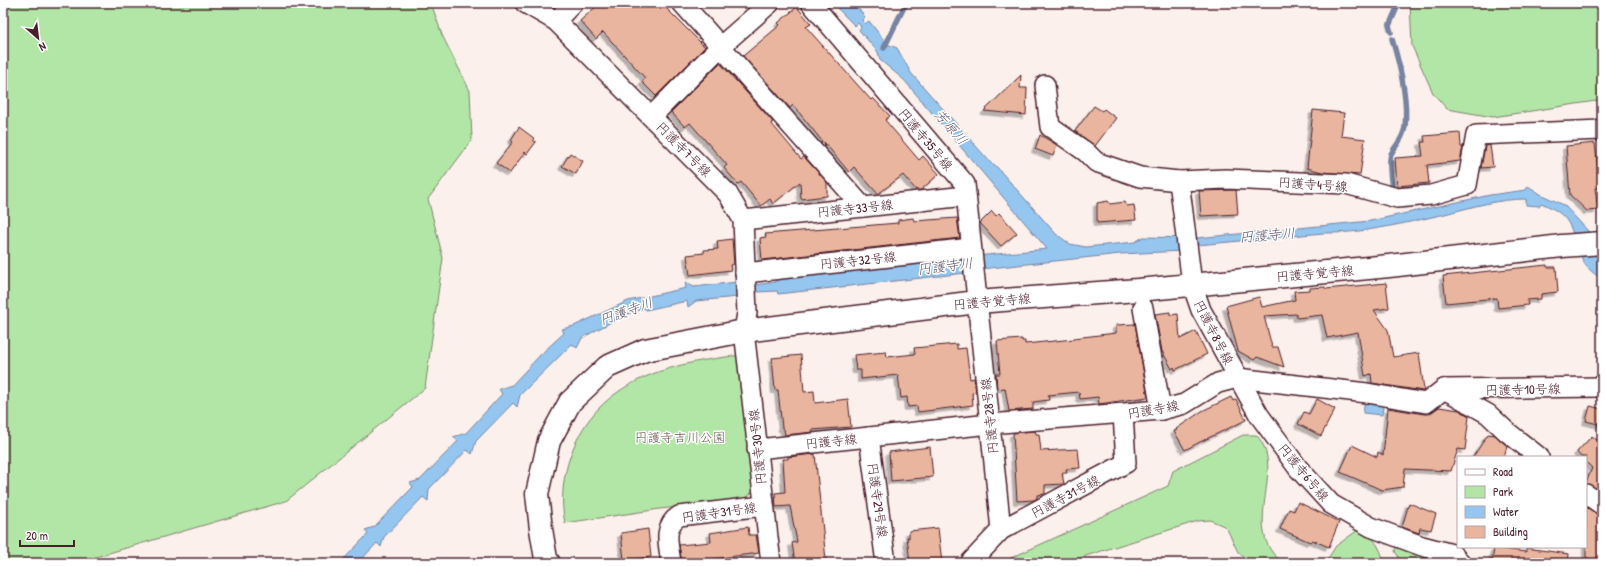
<svg xmlns="http://www.w3.org/2000/svg" width="1605" height="566" viewBox="0 0 1605 566" font-family="'Patrick Hand','Klee One',sans-serif">
	<style>
		.green { fill: #b2e6a7; stroke: #7e8269 }
		.water { fill: #94c6f0; stroke: #7683a1 }
		.lines { fill: none; stroke-linecap: round; stroke-linejoin: round }
		.stream { stroke: #7683a1; stroke-width: 5.5 }
		.building { fill: #eab59e; stroke: #4a1f2b; filter: url(#shadow) }
		.street-casing { stroke: #4a1f2b; stroke-width: 22 }
		.secondary-casing { stroke: #4a1f2b; stroke-width: 25 }
		.street { stroke: #fff; stroke-width: 19 }
		.secondary { stroke: #fff; stroke-width: 22 }
		.labels { text-anchor: middle; stroke-width: 3; stroke-linejoin: round; paint-order: stroke }
		.street-label { font-size: 13px; fill: #4a1f2b; stroke: #fff }
		.park-label { font-size: 13px; fill: #695b50; stroke: #fff }
		.water-label { font-size: 14px; font-style: italic; fill: #645970; stroke: #fff }
	</style>
	<defs>
		<filter id="shadow"><feDropShadow dx="-3.5" dy="3.5" stdDeviation="0" flood-color="#0004"/></filter>
	</defs>
	<rect width="100%" height="100%" fill="#fbf0ec"/>
	<filter id="ink" filterUnits="userSpaceOnUse"><feTurbulence type="fractalNoise" baseFrequency=".025" numOctaves="2"/><feDisplacementMap in="SourceGraphic" scale="8" xChannelSelector="R" yChannelSelector="G"/><feConvolveMatrix kernelMatrix="1 2 1 2 8 2 1 2 1" color-interpolation-filters="sRGB"/></filter>
	<g filter="url(#ink)">
		<!-- green -->
		<g class="green">
			<path d="M3,3H431L442,35L470,91L472,140L428,199L443,258L425,388L286,501L75,563H3Z"/>
			<path d="M1410,3H1602V100L1493,117L1447,109L1433,93L1412,46Z"/>
			<path d="M742,355L756,487L746,499L660,509L565,523C560,500 563,476 571,454C598,379 671,363 742,355Z"/>
			<path d="M1243,435H1256C1289,468 1237,532 1284,563H1252L1238,552L1227,529L1224,526L1210,520L1198,521L1063,563H1005L1011,558L1168,486L1173,471Z"/>
			<path d="M1358,530C1373,534 1381,548 1384,563H1325L1336,546Z"/>
			<path d="M1396,546L1426,553L1440,563H1402L1395,551Z"/>
		</g>
		<!-- water -->
		<g class="water">
			<path d="M832,3H854L865,17L862,20L865,24L869,21L887,44L897,48L911,73L991,163L995,165L1056,234L1070,244L1086,247L1135,242L1143,237L1197,238L1370,221L1490,195L1526,190L1528,186L1542,195L1564,205L1602,246V280C1595,273 1588,271 1583,261C1569,231 1576,217 1541,203L1539,206L1526,205V199C1498,199 1472,207 1445,214C1406,223 1362,234 1323,233L1198,245L1183,251L1120,254L981,269L966,273L778,294L777,291L757,292L738,297L696,301L688,307L687,301L646,310L645,308L624,315L582,338L577,348L572,344L520,395L517,407L513,403L476,441L472,454L467,450L429,489L428,501L423,497L384,537L381,547L377,543L358,563H340L368,534L365,530L374,527L413,487L410,483L420,480L458,441L453,437L466,433L502,394L499,389L512,385L542,353L564,333L562,329L574,326L628,301L686,288L685,282L694,287L737,282L755,285L776,282V278L933,263L936,260L1047,249L904,80L880,60L878,52L859,30L861,27L858,23L855,26Z"/>
			<path d="M1365,398L1384,400L1382,415L1363,413Z"/>
		</g>
		<g class="lines">
			<!-- stream -->
			<g class="stream">
				<path d="M1391,32L1389,26L1399,3"/>
				<path d="M884,48L906,3"/>
				<path d="M1392,188C1391,179 1388,163 1391,154C1396,144 1402,142 1405,127C1408,100 1400,65 1392,39"/>
			</g>
		</g>
		<!-- building -->
		<g class="building">
			<path d="M600,3H661L705,47L656,96L642,82L645,78L603,32L596,39L580,21Z"/>
			<path d="M797,7L811,24L806,27L871,100L873,98L890,116L885,120L919,160L923,156L939,174L921,190H916L903,175L878,194L854,167L849,172L824,142L825,147L821,143L822,141L793,105L790,108L743,56L780,25L778,23Z"/>
			<path d="M720,63L773,122L771,123L801,159L804,157L827,182V196L801,199L800,182L773,204L770,199L761,206L741,182L738,184L724,168L727,165L690,123L685,127L671,112Z"/>
			<path d="M1021,75L1020,88H1027L1026,115L984,111Z"/>
			<path d="M1094,106L1102,111L1104,109L1116,118L1095,146L1075,131Z"/>
			<path d="M1313,110L1344,113L1341,136L1365,139L1360,175L1322,172L1307,168Z"/>
			<path d="M519,127L535,139L533,141L536,142L527,154L525,152L510,173L496,163L513,142L511,140Z"/>
			<path d="M1460,133L1461,147H1463L1460,161L1427,165L1429,183L1397,186L1395,158L1423,156L1421,142H1425L1424,136Z"/>
			<path d="M1040,135L1057,145L1053,156L1035,149Z"/>
			<path d="M1595,143L1600,188H1595L1598,210L1587,211L1570,195L1566,146Z"/>
			<path d="M1490,145L1493,167L1481,168L1485,146Z"/>
			<path d="M570,153L583,161L576,174L562,166Z"/>
			<path d="M1236,190L1238,214L1201,216L1199,191Z"/>
			<path d="M1108,201L1110,204L1125,202L1127,206L1134,205L1136,220L1097,223V203Z"/>
			<path d="M992,211L996,216L999,213L1017,233L1001,246L980,223Z"/>
			<path d="M913,218L914,221L957,218L960,238L762,260L760,238L766,237L765,234L898,223V220Z"/>
			<path d="M732,239L734,264L730,265L731,270L690,275L687,255L704,253V250L718,249L717,241Z"/>
			<path d="M1547,265V267H1556L1558,292L1541,294V299L1527,300L1528,305L1498,308L1497,298L1446,303L1443,276Z"/>
			<path d="M1386,283L1389,308L1374,310L1388,330L1393,357L1419,353L1424,390L1423,391L1372,383L1371,374L1365,376L1358,332L1327,338L1322,315L1297,318L1296,314L1264,316L1272,347H1278L1284,367L1257,357L1254,360L1238,351L1226,306L1259,297L1262,307L1295,300L1294,291L1310,290V288L1325,287L1326,289Z"/>
			<path d="M1170,312V315L1178,314L1180,339L1196,331L1207,354L1175,370L1174,367L1172,369L1162,351L1155,314Z"/>
			<path d="M1135,324L1148,397L1099,404L1098,397L1080,399L1079,392L1048,395L1049,400L1033,402V409L1009,411L1005,388L997,389L996,374H1000L997,341L1022,339V341H1025V344L1074,339V338L1116,333V325Z"/>
			<path d="M957,344V349L966,348L970,379L974,378L976,392L972,393L973,405L918,412L917,406L908,407L907,397L901,398L898,375L861,379V370H856L854,355L886,352L887,357L915,354L914,348Z"/>
			<path d="M801,355L804,392L814,391L815,403L848,399L851,427L812,430L813,432L785,435L784,429L782,428L778,390H775L772,358Z"/>
			<path d="M1231,397L1233,401L1236,399L1246,420L1200,442L1185,450L1174,431L1177,430L1176,429L1202,411Z"/>
			<path d="M1317,399L1335,409L1321,436L1298,424L1304,412L1309,414Z"/>
			<path d="M1590,406L1602,409V425L1586,421Z"/>
			<path d="M1439,407L1459,410L1469,416L1465,450L1458,449L1451,471L1405,469L1403,487L1382,490L1340,472L1352,445L1377,457L1378,452L1383,455L1388,408L1424,414H1429Z"/>
			<path d="M1035,431L1036,434H1039L1041,451L1078,449L1080,468L1066,469L1067,473H1062L1064,484L1045,485V494L1037,495V498L1034,500L1017,501L1013,433Z"/>
			<path d="M1488,434L1495,435L1507,446L1504,457H1473Z"/>
			<path d="M1592,436L1602,444V492L1586,483L1592,468L1586,462V457H1581L1577,452Z"/>
			<path d="M930,447L933,477L891,481L889,452Z"/>
			<path d="M815,454L826,560L795,563L792,543L797,542L790,506L776,507L775,493L785,492L783,459H788V457Z"/>
			<path d="M1298,502L1339,522L1329,547L1312,540L1310,542L1280,529L1289,509L1294,511Z"/>
			<path d="M1409,503L1436,514L1431,530L1420,528L1419,533L1402,527Z"/>
			<path d="M1586,507L1602,516V563H1595L1586,557Z"/>
			<path d="M748,527L749,535H756L759,553L713,559L714,563H682L679,545L711,542L710,533Z"/>
			<path d="M938,528L942,563H910L907,537L909,538V531Z"/>
			<path d="M648,529L651,557L624,560L621,533Z"/>
			<path d="M1494,548L1526,552V548L1569,554L1568,563H1492Z"/>
		</g>
		<g class="lines">
			<defs>
				<g id="street">
					<path d="M525,3L556,21"/>
					<path d="M573,3L556,21L728,194L743,220L747,313L744,331L771,563"/>
					<path d="M682,3L863,207"/>
					<path d="M811,3L965,184L1001,530"/>
					<path d="M1045,85L1050,127L1086,152L1096,162L1140,177L1179,181"/>
					<path d="M652,116L721,46L770,3"/>
					<path d="M743,220L966,196"/>
					<path d="M745,273L971,248"/>
					<path d="M1143,308L1161,410"/>
					<path d="M1445,389L1602,387"/>
					<path d="M869,437L886,563"/>
					<path d="M757,449L990,424L1161,410L1184,404L1218,383L1237,378L1367,393L1426,403L1444,389L1488,414L1506,431L1539,457"/>
					<path d="M1586,494L1602,505"/>
					<path d="M671,563C669,546 662,527 679,516L763,506"/>
					<path d="M970,563L1001,530L1126,463L1123,414"/>
					<path d="M1461,563L1452,554L1422,546L1371,527L1331,504L1298,468L1259,415L1201,310L1192,284L1179,181L1226,179L1346,184L1397,198L1431,195L1467,185L1476,135L1602,130"/>
				</g>
				<path id="secondary" d="M549,563L546,559L541,529L537,494L549,441L570,402L607,367L645,350L744,331L977,302L1138,290L1389,266L1562,246L1602,243"/>
			</defs>
			<!-- street casing -->
			<use href="#street" class="street-casing"/>
			<!-- secondary casing -->
			<use href="#secondary" class="secondary-casing"/>
			<!-- street -->
			<use href="#street" class="street"/>
			<!-- secondary -->
			<use href="#secondary" class="secondary"/>
		</g>
	</g>
	<g class="labels">
		<!-- street labels -->
		<g class="street-label">
			<text transform="translate(926 139) rotate(50)" y="5">円護寺35号線</text>
			<text transform="translate(684 149) rotate(45)" y="5">円護寺7号線</text>
			<text transform="translate(1313 184) rotate(4)" y="5">円護寺4号線</text>
			<text transform="translate(855 208) rotate(-6)" y="5">円護寺33号線</text>
			<text transform="translate(858 260) rotate(-6)" y="5">円護寺32号線</text>
			<text transform="translate(1315 273) rotate(-5)" y="5">円護寺覚寺線</text>
			<text transform="translate(992 301) rotate(-5)" y="5">円護寺覚寺線</text>
			<text transform="translate(1214 332) rotate(63)" y="5">円護寺8号線</text>
			<text transform="translate(1523 389) rotate(-1)" y="5">円護寺10号線</text>
			<text transform="translate(1153 409) rotate(-10)" y="5">円護寺線</text>
			<text transform="translate(989 416) rotate(-96)" y="5">円護寺28号線</text>
			<text transform="translate(831 441) rotate(-6)" y="5">円護寺線</text>
			<text transform="translate(757 447) rotate(-96)" y="5">円護寺30号線</text>
			<text transform="translate(1304 472) rotate(50)" y="5">円護寺6号線</text>
			<text transform="translate(1065 496) rotate(-28)" y="5">円護寺31号線</text>
			<text transform="translate(878 500) rotate(82)" y="5">円護寺29号線</text>
			<text transform="translate(719 512) rotate(-8)" y="5">円護寺31号線</text>
		</g>
		<!-- park labels -->
		<g class="park-label">
			<text x="680" y="442">円護寺吉川公園</text>
		</g>
		<!-- water labels -->
		<g class="water-label">
			<text transform="translate(951 127) rotate(49)" y="5">芳原川</text>
			<text transform="translate(1267 235) rotate(-5)" y="5">円護寺川</text>
			<text transform="translate(945 266) rotate(-7)" y="5">円護寺川</text>
			<text transform="translate(626 311) rotate(-20)" y="5">円護寺川</text>
		</g>
	</g>
	<!-- margin -->
	<rect width="1605" height="566" fill="none" stroke="#fff" stroke-width="16"/>
	<rect x="8" y="8" width="1589" height="550" fill="none" stroke="#4a1f2b" stroke-width="1.5" filter="url(#ink)"/>
	<!-- legend -->
	<rect x="1457" y="456" width="130" height="92" fill="#ffffff" stroke="#b7a5aa"/>
	<rect x="1465" y="469" width="20" height="6" fill="#ffffff" stroke="#b7a5aa"/>
	<text x="1493" y="476" font-size="12" fill="#4a1f2b">Road</text>
	<rect x="1465" y="486" width="20" height="12" fill="#b2e6a7" stroke="#b7a5aa"/>
	<text x="1493" y="496" font-size="12" fill="#4a1f2b">Park</text>
	<rect x="1465" y="506" width="20" height="12" fill="#94c6f0" stroke="#b7a5aa"/>
	<text x="1493" y="516" font-size="12" fill="#4a1f2b">Water</text>
	<rect x="1465" y="526" width="20" height="12" fill="#eab59e" stroke="#b7a5aa"/>
	<text x="1493" y="536" font-size="12" fill="#4a1f2b">Building</text>
	<!-- north arrow -->
	<g transform="translate(38 38) rotate(152)" stroke="#ffffff" stroke-width="3" paint-order="stroke">
	<path d="M0-3L7 15L0 10L-7 15Z" fill="#4a1f2b"/>
	<text y="-6" font-size="11" font-weight="bold" text-anchor="middle" fill="#4a1f2b">N</text>
	</g>
	<!-- scale -->
	<path d="M20 540v6h54v-6" fill="none" stroke="#4a1f2b" stroke-width="2"/>
	<text x="26" y="540" font-size="12" fill="#4a1f2b" stroke="#ffffff" stroke-width="3" paint-order="stroke">20 m</text>
</svg>
